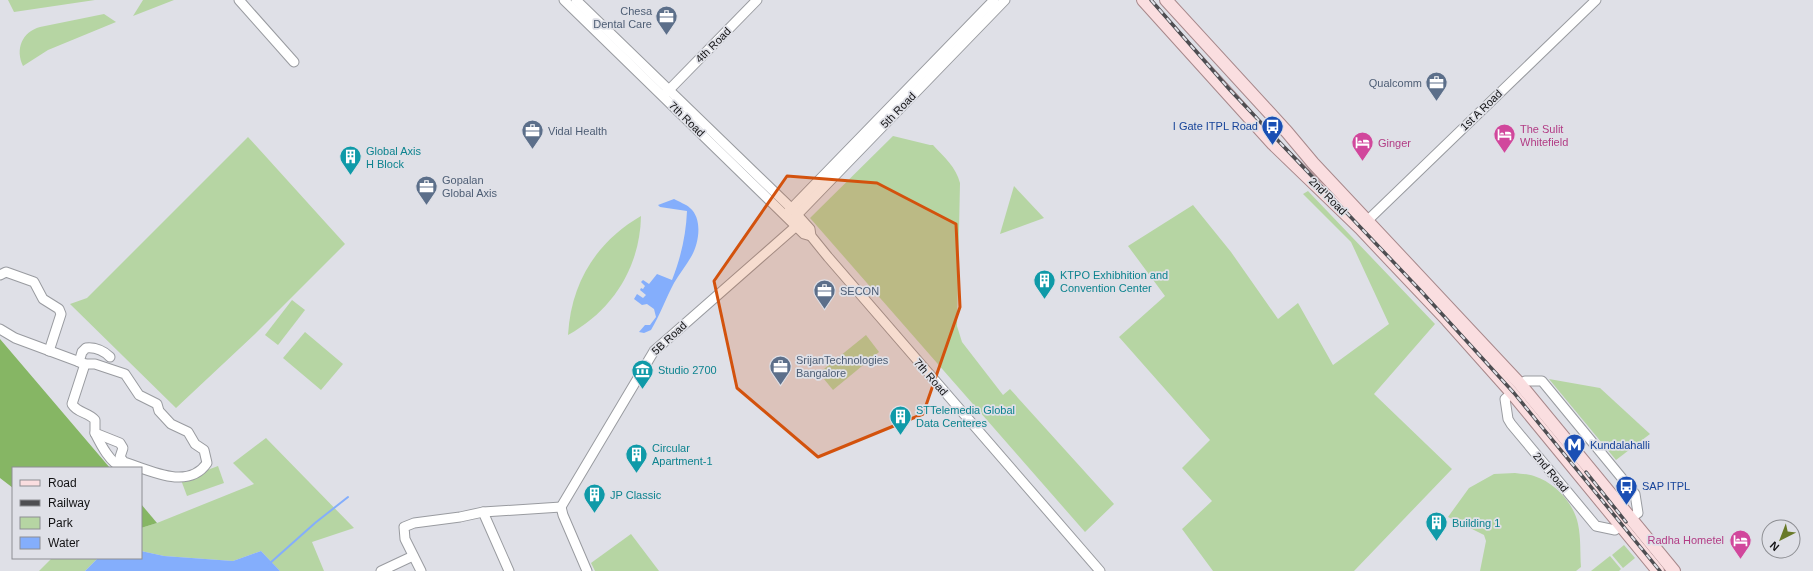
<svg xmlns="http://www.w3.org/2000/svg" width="1813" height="571" viewBox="0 0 1813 571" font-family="Arial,sans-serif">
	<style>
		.green { fill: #b6d5a3 }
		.forest { fill: #86b664 }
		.water { fill: #84aefc }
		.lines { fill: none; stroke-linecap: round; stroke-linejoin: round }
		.stream { stroke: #84aefc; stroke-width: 2 }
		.minor-casing { stroke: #999ba0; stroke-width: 11 }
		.major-casing { stroke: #a7888b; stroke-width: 14 }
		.minor { stroke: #fff; stroke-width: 9 }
		.major { stroke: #fadee0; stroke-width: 12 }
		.rail-casing { stroke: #4e4e52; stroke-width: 3.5 }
		.rail { stroke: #dfe0e7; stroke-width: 2; stroke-dasharray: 6; stroke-linecap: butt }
		.marked { fill: #d3520d; fill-opacity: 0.2; stroke: #d3520d; stroke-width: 3; stroke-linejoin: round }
		.labels { text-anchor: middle; stroke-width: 3.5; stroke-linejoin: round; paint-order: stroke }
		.service-label { font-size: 11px; fill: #4e5e75; stroke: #dfe0e7; text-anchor: start }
		.street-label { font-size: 11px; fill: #121214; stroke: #dfe0e7 }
		.transit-label { font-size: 11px; fill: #164399; stroke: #dfe0e7; text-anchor: start }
		.hotel-label { font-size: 11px; fill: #b23c85; stroke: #dfe0e7; text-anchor: start }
		.culture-label { font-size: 11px; fill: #0d838f; stroke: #dfe0e7; text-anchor: start }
	</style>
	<rect width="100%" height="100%" fill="#dfe0e7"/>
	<!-- green -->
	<g class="green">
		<path d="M8,0H95L14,12Z"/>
		<path d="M143,0H174L133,16Z"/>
		<path d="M104,14L116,22L48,50L23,66C15,49 22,32 40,27Z"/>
		<path d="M893,136L930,145H933C944,157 956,167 960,183L957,326L962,342L1003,395L1010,389L1114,504L1085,532L810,218Z"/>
		<path d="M248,137L345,244L255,334L176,408L70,304L87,298Z"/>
		<path d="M1014,186L1044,218L1000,234Z"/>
		<path d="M1308,191L1435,324L1374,394L1452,469L1354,571H1213L1182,529L1212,501L1182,468L1210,440L1119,337L1165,296L1128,246L1193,205L1231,252L1278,319L1298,303L1333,365L1389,324L1351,242L1303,194Z"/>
		<path d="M641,216C640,267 613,310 568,335C571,283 596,242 641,216Z"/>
		<path d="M292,300L305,310L278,345L265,335Z"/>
		<path d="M305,332L343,364L321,390L283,358Z"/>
		<path d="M866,335L879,352L833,390L819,373Z"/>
		<path d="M1549,379L1600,388L1650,434L1616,460Z"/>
		<path d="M266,438L354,528L312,542L324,571H280L261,551L233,561L164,556L141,551V528L157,523L254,484L233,463Z"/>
		<path d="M218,466L224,483L187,496L181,480Z"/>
		<path d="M1515,473C1521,474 1528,474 1534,476C1554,482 1574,503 1578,524C1581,538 1580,553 1581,567L1576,571H1480L1486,541L1484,535L1448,517L1469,488L1494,474Z"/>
		<path d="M631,534L659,571H595L591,563Z"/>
		<path d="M1624,545L1635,558L1623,568L1612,555Z"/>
		<path d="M1610,556L1621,569L1619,571H1591Z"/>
		<path d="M52,558H98L85,571H39Z"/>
	</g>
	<!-- forest -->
	<g class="forest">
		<path d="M0,339L110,468H13V488L0,478Z"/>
		<path d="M141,504L157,523L141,528Z"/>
	</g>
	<!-- water -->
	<g class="water">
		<path d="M674,199C679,202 686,204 690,208C703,219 699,244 691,257C686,266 679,274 674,283C666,298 660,315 651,330L644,333L639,332L645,325H650L656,317L654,309L647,304L642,305L634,299L637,294L643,298L646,295L640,290L641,288L643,289L645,286L641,282L643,280L649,284L657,274L672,280C681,257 686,235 687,211L660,207L658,205Z"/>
		<path d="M141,551L164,556L233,561L261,551L280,571H85L98,558H141Z"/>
	</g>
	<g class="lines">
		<!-- stream -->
		<path class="stream" d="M269,564L315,523L348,497"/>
		<defs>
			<g id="minor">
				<path d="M239,0L294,62"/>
				<path d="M564,0L804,234L811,236"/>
				<path d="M576,0L792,209L810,229L811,236L828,257L1100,571"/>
				<path d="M666,93L757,0"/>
				<path d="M788,212L994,0"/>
				<path d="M793,219L1005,0"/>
				<path d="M1367,221L1596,0"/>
				<path d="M0,275L6,272L34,282L43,299L59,309L61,314L49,351"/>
				<path d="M0,329L15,338L85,364"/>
				<path d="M79,362L82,352L86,348C95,347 104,351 110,357"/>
				<path d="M85,364H95L125,374L139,395L157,404L159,411L171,424L188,432L195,444L204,450L207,463C188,491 149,470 124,462L120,457L123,448L120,443L95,433V420C88,412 77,413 72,404Z"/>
				<path d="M1520,384L1525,381H1542L1635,494L1638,513L1630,519"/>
				<path d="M1512,393L1505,399L1508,419L1511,424L1596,526L1615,530L1621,525"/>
				<path d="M95,433C101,445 110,463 123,468"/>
				<path d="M561,507L654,351L802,221"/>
				<path d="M561,507L563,515L587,571"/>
				<path d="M483,512L509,571"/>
				<path d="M381,571L413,556"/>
				<path d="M421,571L405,539L404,527L414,523L460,517L483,512L561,507"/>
			</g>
			<g id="major">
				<path d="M1143,0L1273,144L1360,228L1447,320L1512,393L1658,571"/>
				<path d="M1166,0L1287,132L1313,163L1520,384L1674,571"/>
			</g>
		</defs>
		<!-- minor casing -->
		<use href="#minor" class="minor-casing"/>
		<!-- major casing -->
		<use href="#major" class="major-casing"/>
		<!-- minor -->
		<use href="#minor" class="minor"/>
		<!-- major -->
		<use href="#major" class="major"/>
		<defs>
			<g id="rail">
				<path d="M1151,0L1230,90L1420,290L1514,393L1660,571"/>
				<path d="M1586,472L1626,522"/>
			</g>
		</defs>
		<!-- rail casing -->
		<use href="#rail" class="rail-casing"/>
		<!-- rail -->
		<use href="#rail" class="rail"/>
	</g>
	<!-- marked area -->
	<path class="marked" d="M787,176L877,183L956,224L960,307L923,414L818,457L737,388L714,281Z"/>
	<!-- icons -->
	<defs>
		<symbol id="office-pin" viewBox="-11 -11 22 30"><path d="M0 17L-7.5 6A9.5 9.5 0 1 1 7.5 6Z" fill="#5c6f8a" stroke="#dfe0e7"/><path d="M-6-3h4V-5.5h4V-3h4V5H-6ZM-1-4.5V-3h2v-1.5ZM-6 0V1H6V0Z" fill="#fff"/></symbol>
		<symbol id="bus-pin" viewBox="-11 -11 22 30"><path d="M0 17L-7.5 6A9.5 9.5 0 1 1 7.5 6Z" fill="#1a4fb4" stroke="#dfe0e7"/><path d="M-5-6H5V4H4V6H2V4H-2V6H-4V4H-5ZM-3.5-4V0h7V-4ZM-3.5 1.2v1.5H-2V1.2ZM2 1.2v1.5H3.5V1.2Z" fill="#fff"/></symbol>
		<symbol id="hotel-pin" viewBox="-11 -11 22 30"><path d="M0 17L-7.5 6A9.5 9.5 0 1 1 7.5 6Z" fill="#d1479c" stroke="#dfe0e7"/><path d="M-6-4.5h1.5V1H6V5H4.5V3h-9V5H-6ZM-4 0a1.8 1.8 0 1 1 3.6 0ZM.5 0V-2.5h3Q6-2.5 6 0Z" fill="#fff"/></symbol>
		<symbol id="building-pin" viewBox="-11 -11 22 30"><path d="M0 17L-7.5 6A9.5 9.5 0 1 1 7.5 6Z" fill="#0f9aa8" stroke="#dfe0e7"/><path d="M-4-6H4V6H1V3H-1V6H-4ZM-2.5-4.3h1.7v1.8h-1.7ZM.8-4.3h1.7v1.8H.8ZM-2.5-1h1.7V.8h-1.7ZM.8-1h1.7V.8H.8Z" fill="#fff"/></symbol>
		<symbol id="museum-pin" viewBox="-11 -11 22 30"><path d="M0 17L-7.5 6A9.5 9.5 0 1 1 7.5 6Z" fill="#0f9aa8" stroke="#dfe0e7"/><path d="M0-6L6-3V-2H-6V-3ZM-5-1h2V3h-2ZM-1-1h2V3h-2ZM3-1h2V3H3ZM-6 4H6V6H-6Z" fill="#fff"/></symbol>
		<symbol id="metro-pin" viewBox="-11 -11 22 30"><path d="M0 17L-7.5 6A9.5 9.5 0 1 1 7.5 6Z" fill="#1a4fb4" stroke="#dfe0e7"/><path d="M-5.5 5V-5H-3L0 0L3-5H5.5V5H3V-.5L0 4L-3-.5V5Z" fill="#fff"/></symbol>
	</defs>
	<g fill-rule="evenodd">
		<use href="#office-pin" x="654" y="4" width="25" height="34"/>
		<use href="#office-pin" x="1424" y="70" width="25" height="34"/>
		<use href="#bus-pin" x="1260" y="114" width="25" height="34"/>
		<use href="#office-pin" x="520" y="118" width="25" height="34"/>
		<use href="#hotel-pin" x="1492" y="122" width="25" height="34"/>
		<use href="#hotel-pin" x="1350" y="130" width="25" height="34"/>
		<use href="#building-pin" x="338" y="144" width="25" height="34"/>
		<use href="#office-pin" x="414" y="174" width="25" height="34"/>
		<use href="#building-pin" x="1032" y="268" width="25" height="34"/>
		<use href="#office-pin" x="812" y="278" width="25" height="34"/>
		<use href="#office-pin" x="768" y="354" width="25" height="34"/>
		<use href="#museum-pin" x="630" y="358" width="25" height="34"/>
		<use href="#building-pin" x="888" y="404" width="25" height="34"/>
		<use href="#metro-pin" x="1562" y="432" width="25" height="34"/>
		<use href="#building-pin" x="624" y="442" width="25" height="34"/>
		<use href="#bus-pin" x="1614" y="474" width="25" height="34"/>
		<use href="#building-pin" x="582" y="482" width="25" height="34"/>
		<use href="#building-pin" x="1424" y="510" width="25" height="34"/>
		<use href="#hotel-pin" x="1728" y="528" width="25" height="34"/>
	</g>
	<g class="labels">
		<!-- service labels -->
		<g class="service-label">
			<text x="652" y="15" text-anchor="end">Chesa<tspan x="652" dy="13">Dental Care</tspan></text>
			<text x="1422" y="87" text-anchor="end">Qualcomm</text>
			<text x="548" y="135">Vidal Health</text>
			<text x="442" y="184">Gopalan<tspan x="442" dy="13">Global Axis</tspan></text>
			<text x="840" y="295">SECON</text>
			<text x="796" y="364">SrijanTechnologies<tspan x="796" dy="13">Bangalore</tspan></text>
		</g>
		<!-- street labels -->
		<g class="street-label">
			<text transform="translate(713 45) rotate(-45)" y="4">4th Road</text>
			<text transform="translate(898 110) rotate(-46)" y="4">5th Road</text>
			<text transform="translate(1481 110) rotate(-44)" y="4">1st A Road</text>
			<text transform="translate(687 119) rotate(44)" y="4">7th Road</text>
			<text transform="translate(1328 196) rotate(45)" y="4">2nd Road</text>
			<text transform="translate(669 338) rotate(-43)" y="4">5B Road</text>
			<text transform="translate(931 377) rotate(49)" y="4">7th Road</text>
			<text transform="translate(1551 472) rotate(50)" y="4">2nd Road</text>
		</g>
		<!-- transit labels -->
		<g class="transit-label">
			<text x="1258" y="130" text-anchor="end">I Gate ITPL Road</text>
			<text x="1590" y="449">Kundalahalli</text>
			<text x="1642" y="490">SAP ITPL</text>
		</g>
		<!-- hotel labels -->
		<g class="hotel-label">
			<text x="1520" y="133">The Sulit<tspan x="1520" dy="13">Whitefield</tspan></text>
			<text x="1378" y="147">Ginger</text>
			<text x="1724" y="544" text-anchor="end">Radha Hometel</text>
		</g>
		<!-- culture labels -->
		<g class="culture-label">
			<text x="366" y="155">Global Axis<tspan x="366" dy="13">H Block</tspan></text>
			<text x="1060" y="279">KTPO Exhibhition and<tspan x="1060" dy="13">Convention Center</tspan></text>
			<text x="658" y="374">Studio 2700</text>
			<text x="916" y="414">STTelemedia Global<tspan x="916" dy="13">Data Centeres</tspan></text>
			<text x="652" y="452">Circular<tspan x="652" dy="13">Apartment-1</tspan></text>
			<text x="610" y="499">JP Classic</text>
			<text x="1452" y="527">Building 1</text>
		</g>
	</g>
	<!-- legend -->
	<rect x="12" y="467" width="130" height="92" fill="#dfe0e7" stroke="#8d8e93"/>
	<rect x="20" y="480" width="20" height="6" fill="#fadee0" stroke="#8d8e93"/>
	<text x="48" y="487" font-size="12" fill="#121214">Road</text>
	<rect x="20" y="500" width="20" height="6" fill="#4e4e52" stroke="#8d8e93"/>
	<text x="48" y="507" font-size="12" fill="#121214">Railway</text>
	<rect x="20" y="517" width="20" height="12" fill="#b6d5a3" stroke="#8d8e93"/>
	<text x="48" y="527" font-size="12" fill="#121214">Park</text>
	<rect x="20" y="537" width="20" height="12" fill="#84aefc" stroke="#8d8e93"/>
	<text x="48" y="547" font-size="12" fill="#121214">Water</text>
	<!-- north arrow -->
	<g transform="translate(1781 539) rotate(222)"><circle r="19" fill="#dfe0e7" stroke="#8d8e93"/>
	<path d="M0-3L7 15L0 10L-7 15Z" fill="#687927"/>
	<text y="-6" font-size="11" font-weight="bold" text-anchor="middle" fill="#121214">N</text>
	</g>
</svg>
